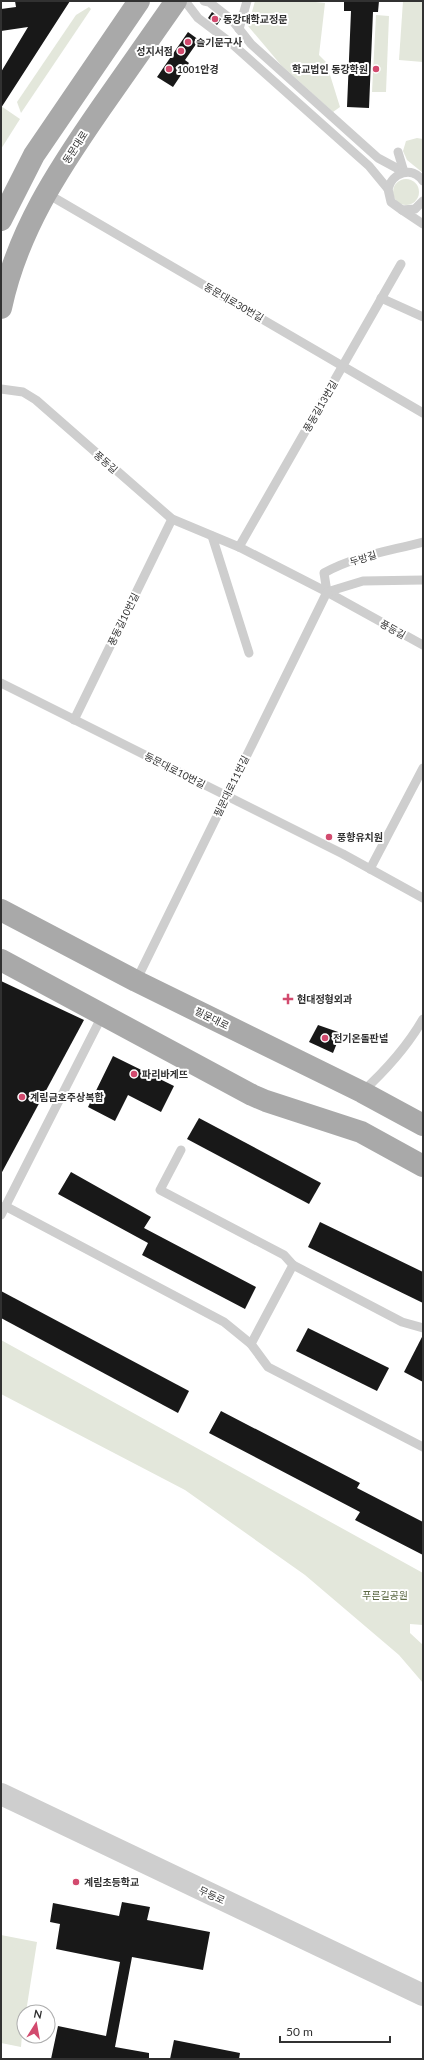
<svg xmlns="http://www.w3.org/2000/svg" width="424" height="2060" viewBox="0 0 424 2060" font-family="Lato,'Noto Sans KR',sans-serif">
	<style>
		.green { fill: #e3e7db }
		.building { fill: #181818 }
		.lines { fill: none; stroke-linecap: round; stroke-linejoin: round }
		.service { stroke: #cecece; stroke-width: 9 }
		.tertiary { stroke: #cecece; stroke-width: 22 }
		.primary { stroke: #a9a9a9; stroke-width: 22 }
		.poi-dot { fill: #d24a6e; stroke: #fff; stroke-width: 1.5 }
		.labels { text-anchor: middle; stroke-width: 4; stroke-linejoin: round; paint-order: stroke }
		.poi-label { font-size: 10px; font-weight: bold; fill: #313131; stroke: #fff; text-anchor: start }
		.street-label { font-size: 10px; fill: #313131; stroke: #fff }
		.park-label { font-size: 10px; fill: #5c6843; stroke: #fff }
	</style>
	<rect width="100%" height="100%" fill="#fff"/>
	<!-- green -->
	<g class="green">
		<path d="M255,1H306L325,3L319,55L326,62L340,107L333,112L281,65L248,26Z"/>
		<path d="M403,1H423V62L399,60Z"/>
		<path d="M89,7L91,9L21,113L17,102L76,15Z"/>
		<path d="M376,15L389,16L386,92H372Z"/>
		<path d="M1,106L20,119L1,149Z"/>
		<path d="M417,138L423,139V173L407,160L403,151L406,141Z"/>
		<circle cx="406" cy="192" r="13"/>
		<path d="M1,1340L423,1573V1625L410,1624V1633L423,1645V1683L399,1655L305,1575L185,1490L1,1394Z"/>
		<path d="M1,1935L37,1942L26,2012H24L21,2047L1,2043Z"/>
	</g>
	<!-- building -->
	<g class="building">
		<path d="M15,1H70L1,108V72L28,27L1,31V9L16,7Z"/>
		<path d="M344,1H379L378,12H373L369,108L347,107L351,11H344Z"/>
		<path d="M212,12L221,19L217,25L208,18Z"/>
		<path d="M188,32L199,40L185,60L189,63L173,87L157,77Z"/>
		<path d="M1,981L84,1020L1,1174Z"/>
		<path d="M318,1025L341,1033L333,1053L309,1042Z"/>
		<path d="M113,1056L174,1086L161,1112L128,1095L115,1121L88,1107Z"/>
		<path d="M199,1118L321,1183L309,1204L187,1139Z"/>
		<path d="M71,1172L151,1217L144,1228L256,1287L245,1309L142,1255L148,1243L58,1194Z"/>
		<path d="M320,1222L423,1272V1303L308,1247Z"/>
		<path d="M1,1291L189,1391L178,1413L1,1318Z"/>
		<path d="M308,1328L389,1368L377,1391L296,1351Z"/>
		<path d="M423,1335V1382L404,1372Z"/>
		<path d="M221,1411L360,1483L357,1488L423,1522V1555L355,1520L360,1512L209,1433Z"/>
		<path d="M122,1902L150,1907L147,1920L210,1932L203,1970L132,1957L115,2047L149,2053V2059H51L58,2026L106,2036L120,1962L56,1949L60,1924L50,1922L53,1903L119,1916Z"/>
		<path d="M174,2040L240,2053L239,2059H170Z"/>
	</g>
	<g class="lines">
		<!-- service -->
		<g class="service">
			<path d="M185,1L198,18L231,43L369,166L388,189"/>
			<path d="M204,1L209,2L232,20L251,44L378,158L404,172"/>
			<path d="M239,29L247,1"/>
			<path d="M398,152L404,172"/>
			<path d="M423,181C412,165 392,173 388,189L391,202L402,210L415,209L423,201"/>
			<path d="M46,193L423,413"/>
			<path d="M402,210L423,224"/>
			<path d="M381,298L423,317"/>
			<path d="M1,389L23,392L36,400L172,519L239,547L327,592L423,645"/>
			<path d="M212,536L249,653"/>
			<path d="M239,547L401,264"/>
			<path d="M327,592L324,573C354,556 390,551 423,542"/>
			<path d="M327,592L363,581L423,580"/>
			<path d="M1,683L343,854L423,898"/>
			<path d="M74,720L172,519"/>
			<path d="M370,869L423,768"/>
			<path d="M136,981L327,592"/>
			<path d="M362,1092C385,1071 408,1045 423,1019"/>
			<path d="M181,1150L160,1190L284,1255L293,1265L251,1344L268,1367L423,1447"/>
			<path d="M5,1206L224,1322L251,1344"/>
			<path d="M1,1215L103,1014"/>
			<path d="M293,1265L402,1322L423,1328"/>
		</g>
		<!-- tertiary -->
		<path class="tertiary" d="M1,1794L423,1995"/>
		<!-- primary -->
		<g class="primary">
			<path d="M1,220L34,155L139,1"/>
			<path d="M1,308C17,232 58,170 101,108C126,72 151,37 176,1"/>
			<path d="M1,910L136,981L362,1092L423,1125"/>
			<path d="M1,960L252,1095L266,1101L361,1132L423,1166"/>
		</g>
	</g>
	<!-- markers -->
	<g class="poi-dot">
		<circle cx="215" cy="19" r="4"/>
		<circle cx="188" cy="42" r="4"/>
		<circle cx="181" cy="51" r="4"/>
		<circle cx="169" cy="69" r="4"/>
		<circle cx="376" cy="69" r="4"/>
		<circle cx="329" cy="837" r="4"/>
		<path d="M286 993h4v4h4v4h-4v4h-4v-4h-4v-4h4z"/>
		<circle cx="325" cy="1038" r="4"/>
		<circle cx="134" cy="1074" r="4"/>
		<circle cx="22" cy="1097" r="4"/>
		<circle cx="76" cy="1882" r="4"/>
	</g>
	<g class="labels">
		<!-- poi labels -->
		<g class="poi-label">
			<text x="223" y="23">동강대학교정문</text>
			<text x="196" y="46">슬기문구사</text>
			<text x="173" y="55" text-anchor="end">성지서점</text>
			<text x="177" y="73">1001안경</text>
			<text x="368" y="73" text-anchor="end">학교법인 동강학원</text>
			<text x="337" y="841">풍향유치원</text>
			<text x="297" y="1003">현대정형외과</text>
			<text x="333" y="1042">전기온돌판넬</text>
			<text x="142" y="1078">파리바게뜨</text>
			<text x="30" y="1101">계림금호주상복합</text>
			<text x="84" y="1886">계림초등학교</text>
		</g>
		<!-- street labels -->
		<g class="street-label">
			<text transform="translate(75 147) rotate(-57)" y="4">동문대로</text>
			<text transform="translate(234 302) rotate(30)" y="4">동문대로30번길</text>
			<text transform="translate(320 406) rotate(-60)" y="4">풍동길13번길</text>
			<text transform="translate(106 462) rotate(41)" y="4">풍동길</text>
			<text transform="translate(363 558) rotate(-17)" y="4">두방길</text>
			<text transform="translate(123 619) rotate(-64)" y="4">풍동길10번길</text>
			<text transform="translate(393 629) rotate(29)" y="4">풍동길</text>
			<text transform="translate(175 770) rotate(27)" y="4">동문대로10번길</text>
			<text transform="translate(231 786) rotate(-64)" y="4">필문대로11번길</text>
			<text transform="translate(212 1018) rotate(26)" y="4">필문대로</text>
			<text transform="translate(212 1895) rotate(25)" y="4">무등로</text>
		</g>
		<!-- park labels -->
		<g class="park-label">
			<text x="385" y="1599">푸른길공원</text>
		</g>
	</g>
	<!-- border -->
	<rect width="424" height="2060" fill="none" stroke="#313131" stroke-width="4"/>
	<!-- north arrow -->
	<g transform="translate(36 2024) rotate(11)"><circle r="19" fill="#ffffff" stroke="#adadad"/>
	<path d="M0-3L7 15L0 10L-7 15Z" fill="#d24a6e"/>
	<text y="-6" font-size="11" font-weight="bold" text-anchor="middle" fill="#313131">N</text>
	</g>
	<!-- scale -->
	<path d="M280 2036v6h110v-6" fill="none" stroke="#313131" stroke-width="2"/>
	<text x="286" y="2036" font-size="12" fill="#313131" stroke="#ffffff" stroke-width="3" paint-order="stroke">50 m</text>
</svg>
